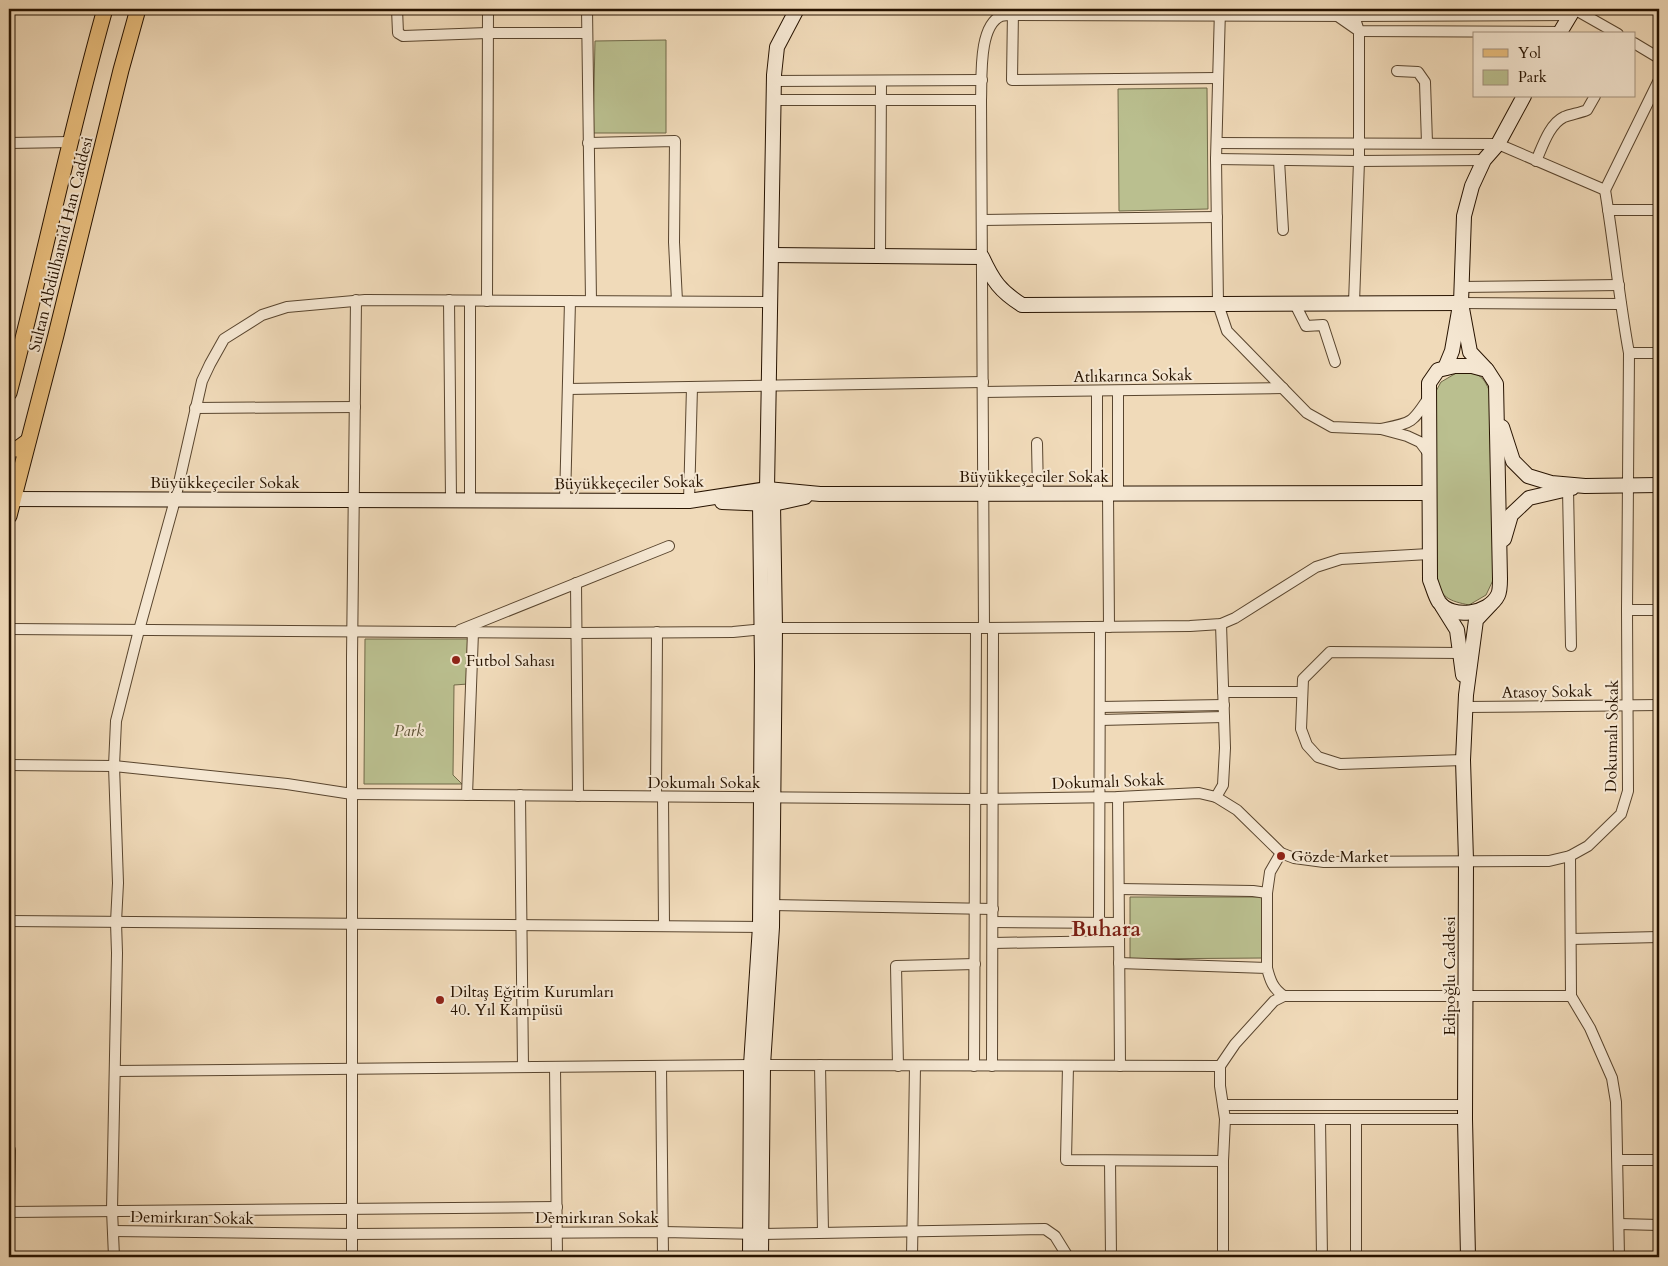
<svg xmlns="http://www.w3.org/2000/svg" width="1668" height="1266" viewBox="0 0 1668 1266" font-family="Cardo,serif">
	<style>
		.green { fill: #babf8f; stroke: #706948 }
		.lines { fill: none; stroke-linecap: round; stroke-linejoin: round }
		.street-casing { stroke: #59452e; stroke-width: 12 }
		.secondary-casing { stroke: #271300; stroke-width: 16 }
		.primary-casing { stroke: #271300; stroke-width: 17 }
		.street { stroke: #f5e7d2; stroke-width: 10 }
		.secondary { stroke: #f5e7d2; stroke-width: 14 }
		.primary { stroke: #e8bd7c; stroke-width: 15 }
		.poi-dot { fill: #8f2418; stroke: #f5e7d2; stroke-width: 2 }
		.labels { text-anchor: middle; stroke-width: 4; stroke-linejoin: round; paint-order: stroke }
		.street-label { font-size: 16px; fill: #271300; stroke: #f5e7d2 }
		.poi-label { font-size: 16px; fill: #271300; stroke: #f5e7d2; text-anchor: start }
		.park-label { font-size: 16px; font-style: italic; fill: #5a4f32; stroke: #f5e7d2 }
		.district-label { font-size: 21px; font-weight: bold; fill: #7a1f14; stroke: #f5e7d2 }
	</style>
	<rect width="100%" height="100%" fill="#f0dab9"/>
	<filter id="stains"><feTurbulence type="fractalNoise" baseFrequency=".004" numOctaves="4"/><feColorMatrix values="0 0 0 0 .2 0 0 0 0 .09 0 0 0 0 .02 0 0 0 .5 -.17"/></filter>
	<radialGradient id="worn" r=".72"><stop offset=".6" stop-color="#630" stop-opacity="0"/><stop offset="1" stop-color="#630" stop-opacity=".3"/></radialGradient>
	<!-- green -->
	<g class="green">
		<path d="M666,40V133H593L595,41Z"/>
		<path d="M1207,88L1208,209L1119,211L1118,89Z"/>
		<path d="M1458,372C1481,373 1483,375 1492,397L1494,578L1486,595L1469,605C1450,601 1439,598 1437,576L1435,393L1441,382Z"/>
		<path d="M365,639H468V684L454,685L453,775L462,784H364Z"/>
		<path d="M1130,897H1263V958L1130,959Z"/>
	</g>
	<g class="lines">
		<defs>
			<g id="street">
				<path d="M397,9L398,33L403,36L487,33H586"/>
				<path d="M587,9L591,301"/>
				<path d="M1220,9L1216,159L1218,304L1227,331L1307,413L1332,427L1381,429"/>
				<path d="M1354,9V16L1359,31L1560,32"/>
				<path d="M1574,9L1618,34"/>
				<path d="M1013,10L1012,80L1218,78"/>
				<path d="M1336,15L1359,31V161L1354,303"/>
				<path d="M1634,43L1659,58"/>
				<path d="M1397,71L1418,72L1425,82L1427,143"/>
				<path d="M773,81L982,80"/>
				<path d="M773,100H981"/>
				<path d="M9,143L71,142"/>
				<path d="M588,143L675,141L674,242L677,301"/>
				<path d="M1217,143L1498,144L1605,190L1659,80"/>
				<path d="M1216,159L1359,161L1484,160"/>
				<path d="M1279,160L1283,230"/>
				<path d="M1536,161C1542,148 1549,124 1564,117C1572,114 1580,113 1587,110L1595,96"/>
				<path d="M1608,210H1659"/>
				<path d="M982,220L1217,217"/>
				<path d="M880,256L881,81"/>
				<path d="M1461,287L1619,285"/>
				<path d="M449,300L451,500"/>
				<path d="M487,301L488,9"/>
				<path d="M1461,303L1621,304"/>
				<path d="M1295,304L1306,326L1323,325L1335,362"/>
				<path d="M1629,353H1659"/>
				<path d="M568,389L983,382"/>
				<path d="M1118,391V493"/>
				<path d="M983,392L1283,388"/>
				<path d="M1429,397C1412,424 1411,423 1381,429L1407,436L1420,442L1429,454"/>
				<path d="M195,408L355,407"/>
				<path d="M1037,443L1038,493"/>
				<path d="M1568,489L1571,646"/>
				<path d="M1097,493V391"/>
				<path d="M1108,493L1109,627"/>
				<path d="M470,501V301"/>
				<path d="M565,501L570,301"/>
				<path d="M689,501L692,387"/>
				<path d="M576,583L578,796"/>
				<path d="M1627,610H1659"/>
				<path d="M984,628L981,100C982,79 978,26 1001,16C1004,15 1010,15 1013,15L1354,16L1570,15"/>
				<path d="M9,629L576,633L733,632L775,628H984L1190,626L1221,624L1235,618L1316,567L1341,559L1429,554"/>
				<path d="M460,630L669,546"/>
				<path d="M1460,653L1330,652L1303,679L1301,729L1307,745L1318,757L1340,764L1463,760"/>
				<path d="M1223,692H1302"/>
				<path d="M1100,707L1224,705"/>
				<path d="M1466,707L1659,705"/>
				<path d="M1100,720L1224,717"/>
				<path d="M9,765L114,766L287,784L352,794L975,799L1118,797L1199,793L1216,797L1237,810L1281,853L1294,858L1324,862L1549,861L1570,856L1588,846L1621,814L1628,791L1627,610L1629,353C1619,299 1614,244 1605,190"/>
				<path d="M467,795L473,632"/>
				<path d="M520,795L523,1067"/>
				<path d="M656,796L657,632"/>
				<path d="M663,797L664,926"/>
				<path d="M1118,797L1120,1066"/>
				<path d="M1216,797L1223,785L1225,748L1221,624"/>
				<path d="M1570,856L1571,996L1590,1028L1612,1078L1616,1102L1619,1257"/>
				<path d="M1119,889L1253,891L1267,893"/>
				<path d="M772,905L993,909"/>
				<path d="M9,921L765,927"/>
				<path d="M993,922L1119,923"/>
				<path d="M1099,922L1100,627"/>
				<path d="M1571,939L1659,937"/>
				<path d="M993,943L1119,941"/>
				<path d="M1119,963L1267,968C1270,980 1273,989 1284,996"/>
				<path d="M1267,968V893L1270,872L1281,853"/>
				<path d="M820,1065L823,1232"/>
				<path d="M661,1066L663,1257"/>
				<path d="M898,1066L896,966L975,964"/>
				<path d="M974,1066L976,628"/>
				<path d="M992,1066L993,628"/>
				<path d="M1068,1066L1066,1160L1223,1161"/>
				<path d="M555,1067L557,1257"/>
				<path d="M115,1071L751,1065L1220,1066"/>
				<path d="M1223,1105H1465"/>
				<path d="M1225,1119H1465"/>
				<path d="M1356,1119V1257"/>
				<path d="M1320,1120L1322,1257"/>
				<path d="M1618,1160H1659"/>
				<path d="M1110,1161L1111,1257"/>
				<path d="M9,1202L10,1150"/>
				<path d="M9,1207L10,1212L557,1207"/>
				<path d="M1619,1224L1659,1225"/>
				<path d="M113,1231L352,1234L663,1232L761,1234L1045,1229L1055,1236L1068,1257"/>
				<path d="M114,1257L112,1210L117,953L116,922L118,883L114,766L116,721L139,630L175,500L202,381L210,364L224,339L262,315L287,307L365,300L770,302"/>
				<path d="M352,1257V657L356,300"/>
				<path d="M912,1257L915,1066"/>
				<path d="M1223,1257V1161L1225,1119L1220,1086V1066L1235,1044L1274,1001L1284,996H1571"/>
			</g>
			<g id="secondary">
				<path d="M1559,34L1574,9"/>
				<path d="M771,255L982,257C993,281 1000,291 1022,305L1461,303"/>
				<path d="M1455,366H1472L1487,370L1496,384L1500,579C1500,584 1500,591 1498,595C1489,614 1452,620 1439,602C1435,596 1433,587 1430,580L1429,383L1438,370Z"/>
				<path d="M1445,368L1452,351L1459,311"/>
				<path d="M1486,369L1470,352L1461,303L1464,216L1472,186L1484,160L1498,144L1524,96"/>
				<path d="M1502,427L1513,461L1528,476L1551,483L1585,486L1659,485"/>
				<path d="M9,499L689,501L767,489L820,494L1429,493"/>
				<path d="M722,502L773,504L805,497"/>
				<path d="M1504,539L1511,515L1529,498L1572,488"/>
				<path d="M1442,606L1457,630L1463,675"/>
				<path d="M750,1257L751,1065L760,926L762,666L760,504L767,489"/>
				<path d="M761,1257L763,1065L772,927L775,628L773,504L767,489L774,75L777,47L797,9"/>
				<path d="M1468,1257L1465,1119L1466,860L1463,760L1466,695L1476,620L1491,604"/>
			</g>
			<g id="primary">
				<path d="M9,393C43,265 69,136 105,9"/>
				<path d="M9,449H17L28,441"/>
				<path d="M9,516L56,335L121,70L138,9"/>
			</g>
		</defs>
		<!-- street casing -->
		<use href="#street" class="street-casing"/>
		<!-- secondary casing -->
		<use href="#secondary" class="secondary-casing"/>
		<!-- primary casing -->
		<use href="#primary" class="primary-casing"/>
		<!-- street -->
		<use href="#street" class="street"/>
		<!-- secondary -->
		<use href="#secondary" class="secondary"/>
		<!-- primary -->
		<use href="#primary" class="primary"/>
	</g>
	<!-- markers -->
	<g class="poi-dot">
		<circle cx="456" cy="660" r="5"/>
		<circle cx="1281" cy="856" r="5"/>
		<circle cx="440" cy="1000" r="5"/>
	</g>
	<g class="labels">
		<!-- street labels -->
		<g class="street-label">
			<text transform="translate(60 244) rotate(-76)" y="6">Sultan Abdülhamid Han Caddesi</text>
			<text transform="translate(1133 375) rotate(-1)" y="6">Atlıkarınca Sokak</text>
			<text x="1034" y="482">Büyükkeçeciler Sokak</text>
			<text x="225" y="488">Büyükkeçeciler Sokak</text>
			<text transform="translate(629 482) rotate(-1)" y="6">Büyükkeçeciler Sokak</text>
			<text transform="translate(1547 691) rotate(-1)" y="6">Atasoy Sokak</text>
			<text transform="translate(1611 736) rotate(-89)" y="6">Dokumalı Sokak</text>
			<text transform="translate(1108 781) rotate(-2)" y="6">Dokumalı Sokak</text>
			<text x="704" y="788">Dokumalı Sokak</text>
			<text transform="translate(1449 976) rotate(-90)" y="6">Edipoğlu Caddesi</text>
			<text transform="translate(192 1217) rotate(1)" y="6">Demirkıran Sokak</text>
			<text x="597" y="1223">Demirkıran Sokak</text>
		</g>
		<!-- poi labels -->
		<g class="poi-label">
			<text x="466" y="666">Futbol Sahası</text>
			<text x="1291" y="862">Gözde Market</text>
			<text x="450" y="997">Diltaş Eğitim Kurumları<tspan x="450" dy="18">40. Yıl Kampüsü</tspan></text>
		</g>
		<!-- park labels -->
		<g class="park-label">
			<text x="409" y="736">Park</text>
		</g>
		<!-- district labels -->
		<g class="district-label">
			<text x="1106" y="936">Buhara</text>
		</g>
	</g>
	<!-- margin -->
	<rect width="1668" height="1266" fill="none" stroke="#f0dab9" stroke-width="30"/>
	<rect x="10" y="10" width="1648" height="1246" fill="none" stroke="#271300" stroke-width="2.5"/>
	<rect x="15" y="15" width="1638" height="1236" fill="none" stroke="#271300"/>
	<!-- legend -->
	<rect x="1473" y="32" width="162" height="65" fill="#f5e7d2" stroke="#a3927e"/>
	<rect x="1483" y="49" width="25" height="8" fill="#e8bd7c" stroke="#a3927e"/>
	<text x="1518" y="58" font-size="15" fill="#271300">Yol</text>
	<rect x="1483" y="70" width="25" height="15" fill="#babf8f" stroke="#a3927e"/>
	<text x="1518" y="82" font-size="15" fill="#271300">Park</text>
	<rect width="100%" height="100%" filter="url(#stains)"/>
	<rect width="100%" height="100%" fill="url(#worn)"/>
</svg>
